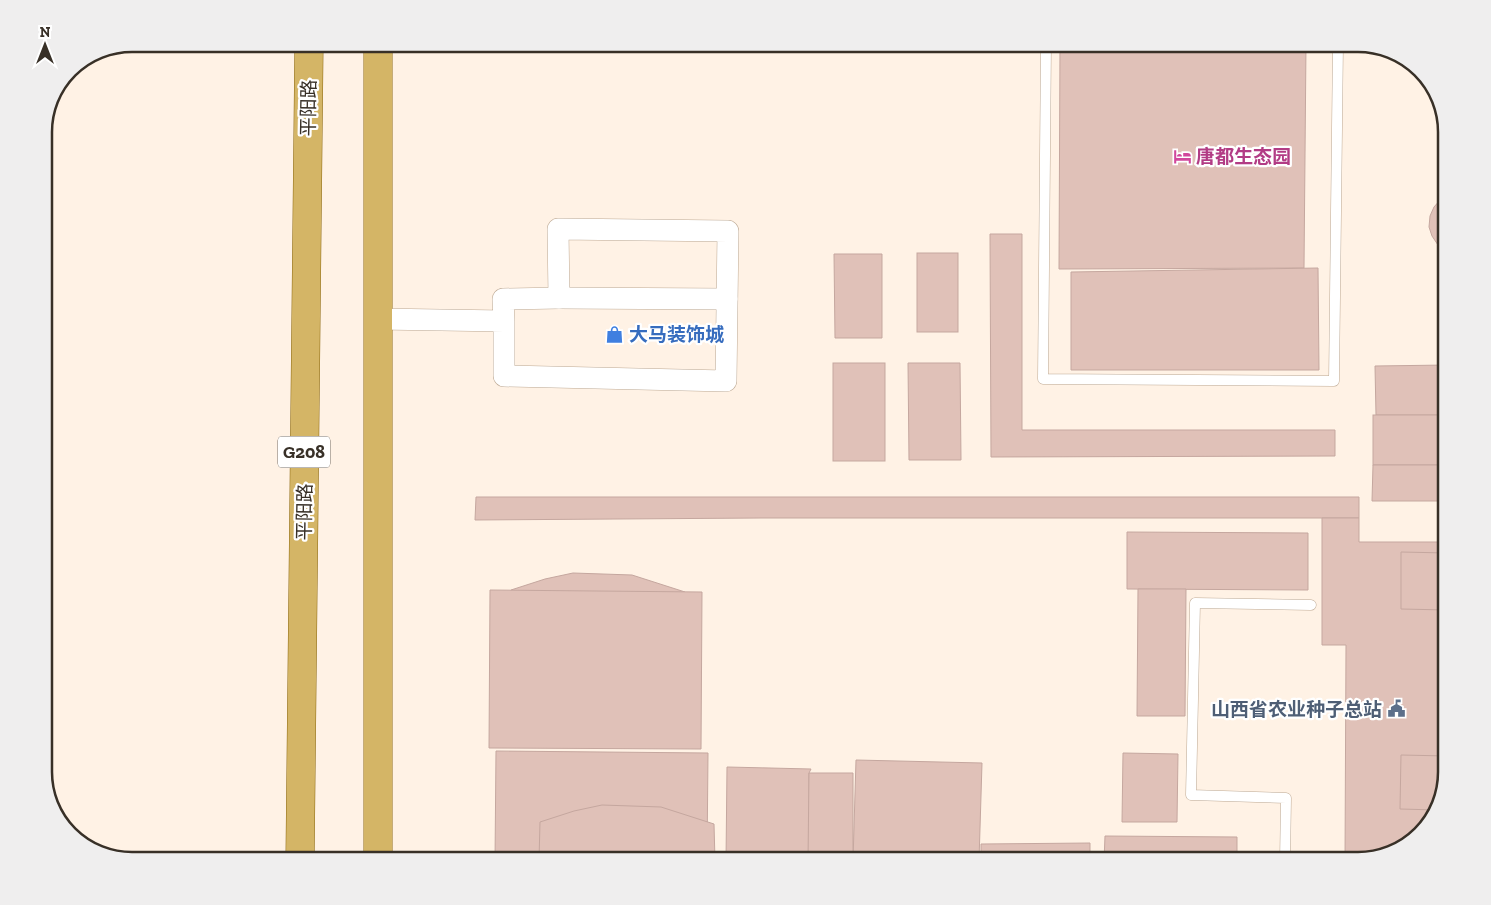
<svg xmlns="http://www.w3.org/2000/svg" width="1491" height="905" viewBox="0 0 1491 905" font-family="'Zilla Slab','Noto Sans SC',serif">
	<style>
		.building { fill: #e0c1b8; stroke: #c5a79f }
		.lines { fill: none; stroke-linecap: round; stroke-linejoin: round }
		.lane-casing { stroke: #bda994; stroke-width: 11 }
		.street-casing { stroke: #bda994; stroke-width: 22 }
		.primary-casing { stroke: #8b670e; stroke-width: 29 }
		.lane { stroke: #fff; stroke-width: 10 }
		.street { stroke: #fff; stroke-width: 21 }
		.primary { stroke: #d4b566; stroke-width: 28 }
		.labels { text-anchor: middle; stroke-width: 4.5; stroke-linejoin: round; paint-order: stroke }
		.shield { fill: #fff; stroke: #746e68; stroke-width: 1 }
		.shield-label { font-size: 18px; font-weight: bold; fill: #383027 }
		.street-label { font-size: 19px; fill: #383027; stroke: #fff }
		.hotel-label { font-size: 19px; font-weight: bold; fill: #b23c85; stroke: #fff; text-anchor: start }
		.shop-label { font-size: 19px; font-weight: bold; fill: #366cbe; stroke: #fff; text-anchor: start }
		.service-label { font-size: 19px; font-weight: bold; fill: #4e5e75; stroke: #fff; text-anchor: end }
		.rim { fill: none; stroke: #383027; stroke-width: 2.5 }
	</style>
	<rect width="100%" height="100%" fill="#fff2e5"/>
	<!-- building -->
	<g class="building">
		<path d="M1060,44H1306L1304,268L1059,269Z"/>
		<path d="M1447,196V251L1438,245L1432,236L1429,227L1430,216L1434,207L1441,199Z"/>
		<path d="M990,234H1022V430H1335V456L991,457Z"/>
		<rect x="917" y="253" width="41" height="79"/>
		<path d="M834,254H882V338H835Z"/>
		<path d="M1318,268L1319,370H1071V272Z"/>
		<rect x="833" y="363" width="52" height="98"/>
		<path d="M908,363H960L961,460H909Z"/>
		<path d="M1447,365V415H1376L1375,366Z"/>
		<rect x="1373" y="415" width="74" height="50"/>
		<path d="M1373,465H1447V501H1372Z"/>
		<path d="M476,497H1359V518H761L475,520Z"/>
		<path d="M1322,518H1359V542H1447V773L1435,817L1403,849L1359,861H1345L1346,645H1322Z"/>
		<path d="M1127,532L1308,533V590L1127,589Z"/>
		<path d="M1401,552L1447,553V610L1401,609Z"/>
		<path d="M573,573L632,575L685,592L686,645L638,660L577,663L534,654L510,645L511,590L545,579Z"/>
		<path d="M1138,589H1186L1185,716H1137Z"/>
		<path d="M490,590L702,592L701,749L489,748Z"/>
		<path d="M496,751L708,753L707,861H495Z"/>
		<path d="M1123,753L1178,754L1177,822H1122Z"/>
		<path d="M1401,755L1447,756V773L1437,810L1400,809Z"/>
		<path d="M856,760L982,763L979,861H853Z"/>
		<path d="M727,767L811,769L809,773V861H726Z"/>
		<path d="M809,773H853V861H808Z"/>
		<path d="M602,805L661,807L714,824L715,861H539L540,822L574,811Z"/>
		<path d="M1105,836L1237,837V861H1104Z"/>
		<path d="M1090,843V861H981V844Z"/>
	</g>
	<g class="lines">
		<defs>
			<g id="lane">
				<path d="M1046,44L1043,379L1334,381L1338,44"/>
				<path d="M1285,861L1286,798L1191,795L1195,603L1311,605"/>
			</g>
			<g id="street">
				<path d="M559,298L727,299"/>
				<path d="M378,319L504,321L503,299L559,298L558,229L728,231L726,381L504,376V321"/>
			</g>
			<g id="primary">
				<path d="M378,44V861"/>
				<path d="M300,861L309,44"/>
			</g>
		</defs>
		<!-- lane casing -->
		<use href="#lane" class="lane-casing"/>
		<!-- street casing -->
		<use href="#street" class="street-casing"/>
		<!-- primary casing -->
		<use href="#primary" class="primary-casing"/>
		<!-- lane -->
		<use href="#lane" class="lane"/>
		<!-- street -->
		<use href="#street" class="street"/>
		<!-- primary -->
		<use href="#primary" class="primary"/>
	</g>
	<!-- icons -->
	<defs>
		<symbol id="hotel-bare" viewBox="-9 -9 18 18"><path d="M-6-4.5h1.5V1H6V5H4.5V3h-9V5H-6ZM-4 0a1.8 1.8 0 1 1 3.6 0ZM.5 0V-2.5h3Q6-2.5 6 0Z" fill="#d1479c" stroke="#fff" stroke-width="2.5" paint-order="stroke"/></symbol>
		<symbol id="shop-bare" viewBox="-9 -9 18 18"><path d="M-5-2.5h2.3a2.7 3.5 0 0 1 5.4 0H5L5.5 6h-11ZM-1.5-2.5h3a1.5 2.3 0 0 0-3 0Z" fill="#3f7fe0" stroke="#fff" stroke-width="2.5" paint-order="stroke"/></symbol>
		<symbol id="civic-bare" viewBox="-9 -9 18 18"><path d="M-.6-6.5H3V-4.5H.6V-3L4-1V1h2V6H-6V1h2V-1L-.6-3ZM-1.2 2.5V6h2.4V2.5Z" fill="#5c6f8a" stroke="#fff" stroke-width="2.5" paint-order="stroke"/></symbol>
	</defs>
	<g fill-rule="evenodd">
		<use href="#hotel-bare" x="1170" y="144" width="25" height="25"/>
		<use href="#shop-bare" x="602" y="322" width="25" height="25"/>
		<use href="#civic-bare" x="1384" y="696" width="25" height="25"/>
	</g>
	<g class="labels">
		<!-- shield labels -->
		<rect class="shield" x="278" y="436.5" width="52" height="31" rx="4"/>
		<g class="shield-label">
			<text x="304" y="458">G208</text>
		</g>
		<!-- street labels -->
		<g class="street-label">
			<text transform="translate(308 108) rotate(-89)" y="7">平阳路</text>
			<text transform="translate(304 512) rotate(-89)" y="7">平阳路</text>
		</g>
		<!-- hotel labels -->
		<g class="hotel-label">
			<text x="1196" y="163">唐都生态园</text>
		</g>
		<!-- shop labels -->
		<g class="shop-label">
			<text x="629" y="341">大马装饰城</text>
		</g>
		<!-- service labels -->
		<g class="service-label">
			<text x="1382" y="716">山西省农业种子总站</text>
		</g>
	</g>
	<!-- crop -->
	<path d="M0 0H1491V905H0ZM132 52H1358A80 80 0 0 1 1438 132V772A80 80 0 0 1 1358 852H132A80 80 0 0 1 52 772V132A80 80 0 0 1 132 52Z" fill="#efeeee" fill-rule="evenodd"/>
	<path class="rim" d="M132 52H1358A80 80 0 0 1 1438 132V772A80 80 0 0 1 1358 852H132A80 80 0 0 1 52 772V132A80 80 0 0 1 132 52Z"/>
	<!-- north arrow -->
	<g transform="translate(45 45)" stroke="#ffffff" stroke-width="4" paint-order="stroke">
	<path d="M0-4L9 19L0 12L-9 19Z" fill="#383027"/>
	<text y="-8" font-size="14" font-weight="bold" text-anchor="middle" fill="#383027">N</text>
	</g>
</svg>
